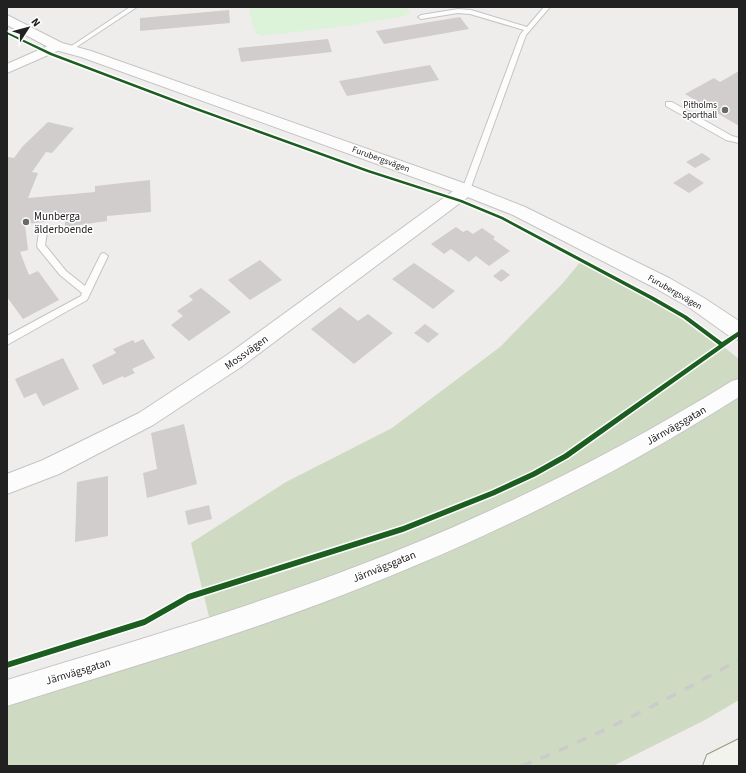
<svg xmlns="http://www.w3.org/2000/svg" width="746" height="773" viewBox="0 0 746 773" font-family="'Source Sans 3',sans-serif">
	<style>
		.forest { fill: #cedbc2 }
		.park { fill: #dcf2d9 }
		.building { fill: #d0cdcc }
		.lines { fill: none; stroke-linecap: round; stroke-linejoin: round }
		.service-casing { stroke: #c5c4c3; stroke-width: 2 }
		.minor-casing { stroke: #c5c4c3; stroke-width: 2 }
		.tertiary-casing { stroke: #c5c4c3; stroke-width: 2 }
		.secondary-casing { stroke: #999883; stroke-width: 2 }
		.service { fill: #fdfcfc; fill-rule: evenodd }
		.minor { fill: #fdfcfc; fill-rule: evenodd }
		.tertiary { fill: #fdfcfc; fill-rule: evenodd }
		.secondary { fill: #f3f3ed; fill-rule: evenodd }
		.rail { stroke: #cbcbcb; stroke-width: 3.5; stroke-dasharray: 10 10; stroke-linecap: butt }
		.cycleway-casing { stroke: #fff; stroke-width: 3 }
		.cycleway { fill: #1b5e20; fill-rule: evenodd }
		.poi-dot { fill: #696868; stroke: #fff; stroke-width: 1.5 }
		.labels { text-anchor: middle; stroke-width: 3; stroke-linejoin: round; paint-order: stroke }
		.far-poi-label { font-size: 9px; fill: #212121; stroke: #fff; text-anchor: end }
		.far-street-label { font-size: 9px; fill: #212121; stroke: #fff }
		.poi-label { font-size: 11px; fill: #212121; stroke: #fff; text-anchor: start }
		.street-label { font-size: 11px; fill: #212121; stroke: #fff }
	</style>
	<rect width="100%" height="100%" fill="#efedeb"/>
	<!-- forest -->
	<path class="forest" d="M582,260L637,287L678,311L739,359V700L705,720L613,766H7V693L212,629L191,543L286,482L392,428L500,347L562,284Z"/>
	<!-- park -->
	<path class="park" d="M249,7H407L410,12L405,16L354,25L262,36L257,34L253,27Z"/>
	<!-- building -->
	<g class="building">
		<path d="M229,10L230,23L140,31V18Z"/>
		<path d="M460,17L469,29L384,44L376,31Z"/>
		<path d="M328,39L332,52L241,62L238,48Z"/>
		<path d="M430,65L439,80L347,96L339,81Z"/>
		<path d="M739,71V126L685,94L714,78L720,82Z"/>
		<path d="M48,122L74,128L52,153L46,152L32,172L38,173L28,198L95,192V186L150,180L151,212L107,216V221L65,227V220L25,224L28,250L20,252L29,275L38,271L59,300L23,319L7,297V157L14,158L22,147Z"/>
		<path d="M702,153L711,159L695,168L686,162Z"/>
		<path d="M689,173L704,183L689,193L673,183Z"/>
		<path d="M456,227L463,232L467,230L473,234L482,228L495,237L493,239L510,251L489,266L476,256L469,262L451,249L444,254L431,244Z"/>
		<path d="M260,260L282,280L250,300L228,280Z"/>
		<path d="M414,263L455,291L433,309L392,279Z"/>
		<path d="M502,269L510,275L501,282L493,276Z"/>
		<path d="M201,288L231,312L189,341L171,325L183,316L177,311L193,300L189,296Z"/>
		<path d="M340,307L358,321L368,314L393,333L354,364L311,329Z"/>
		<path d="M425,324L439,334L428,343L414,333Z"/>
		<path d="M143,339L155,358L132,369L135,373L124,378L123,376L103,385L92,365L116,353L113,349L133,340L135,343Z"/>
		<path d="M63,358L79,389L43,406L36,393L24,398L15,379Z"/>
		<path d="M184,424L197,484L147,498L143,473L157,469L151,433Z"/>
		<path d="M108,476V536L75,542L77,482Z"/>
		<path d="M209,505L212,519L188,525L185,511Z"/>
	</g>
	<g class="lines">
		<defs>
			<g id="service">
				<path d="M130,7H137L72,50L67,49Z"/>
				<path d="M544,7H550L526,35L470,190L469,192H463L462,190L520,35L524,30L470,14L458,13L421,19L418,17L421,15L458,9L471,10L527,27Z"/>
				<path d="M666,102H672L732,136L739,138V143L726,140L666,106Z"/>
				<path d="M43,229L47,232L45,245L66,271L85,286L101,254L104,253L108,256L87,300L7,345V336L81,296L82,293L60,275L38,248L37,246L39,232Z"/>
			</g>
			<g id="minor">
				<path d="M57,42L62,43L64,46L62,49L7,73V64Z"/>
				<path d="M466,185L472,186L474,190L472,194L241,367L153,425L59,474L7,494V474L43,460L139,413L227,355L460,186Z"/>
				<path d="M739,379V397C607,481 466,549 319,604C217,642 111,673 7,706V680C112,648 217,617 320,580C464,528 601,462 732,381Z"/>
			</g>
			<path id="tertiary" d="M7,15L62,43L91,51L472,186L525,207L669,278L704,298L739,321V340L732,338L690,308L655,288L513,215L460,194L81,57L52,49L7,25Z"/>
			<path id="secondary" d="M739,739V766H703L707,755Z"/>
		</defs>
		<!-- service casing -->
		<use href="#service" class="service-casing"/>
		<!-- minor casing -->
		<use href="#minor" class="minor-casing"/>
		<!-- tertiary casing -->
		<use href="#tertiary" class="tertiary-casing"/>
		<!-- secondary casing -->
		<use href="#secondary" class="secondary-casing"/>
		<!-- service -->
		<use href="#service" class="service"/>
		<!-- minor -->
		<use href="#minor" class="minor"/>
		<!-- tertiary -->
		<use href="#tertiary" class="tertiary"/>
		<!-- secondary -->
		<use href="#secondary" class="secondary"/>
		<!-- rail -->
		<path class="rail" d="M522,766C597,736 668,699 739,660"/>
		<defs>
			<path id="cycleway" d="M7,32L52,53L192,106L369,170L462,200L503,217L654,297L687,316L722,342L739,331V336L568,458L536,476L495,495L403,532L189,600L145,625L7,668V662L144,619L188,594L403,526L491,491L532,472L564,454L719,345L683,318L650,299L501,219L460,202L367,172L190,108L50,55L7,34Z"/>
		</defs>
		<!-- cycleway casing -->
		<use href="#cycleway" class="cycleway-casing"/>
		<!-- cycleway -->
		<use href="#cycleway" class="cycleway"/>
	</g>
	<!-- markers -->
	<g class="poi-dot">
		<circle cx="725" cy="110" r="4"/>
		<circle cx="26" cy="222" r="4"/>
	</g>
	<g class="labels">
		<!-- far-poi labels -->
		<g class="far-poi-label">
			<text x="717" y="108">Pitholms<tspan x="717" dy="10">Sporthall</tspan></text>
		</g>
		<!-- far-street labels -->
		<g class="far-street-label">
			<text transform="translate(381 159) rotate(20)" y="3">Furubergsvägen</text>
			<text transform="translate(675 292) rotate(30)" y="3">Furubergsvägen</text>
		</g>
		<!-- poi labels -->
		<g class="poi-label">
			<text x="34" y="220">Munberga<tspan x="34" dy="13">älderboende</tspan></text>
		</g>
		<!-- street labels -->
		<g class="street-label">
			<text transform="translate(246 352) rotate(-36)" y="4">Mossvägen</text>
			<text transform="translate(676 425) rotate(-30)" y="4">Järnvägsgatan</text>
			<text transform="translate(384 566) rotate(-22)" y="4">Järnvägsgatan</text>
			<text transform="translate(78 671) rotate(-17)" y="4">Järnvägsgatan</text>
		</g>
	</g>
	<!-- border -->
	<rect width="746" height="773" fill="none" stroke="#212121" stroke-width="16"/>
	<!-- north arrow -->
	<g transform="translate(28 28) rotate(54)" stroke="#ffffff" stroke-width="3" paint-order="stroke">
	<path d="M0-3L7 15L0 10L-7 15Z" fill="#212121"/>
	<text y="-6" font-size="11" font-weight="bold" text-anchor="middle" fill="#212121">N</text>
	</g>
</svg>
